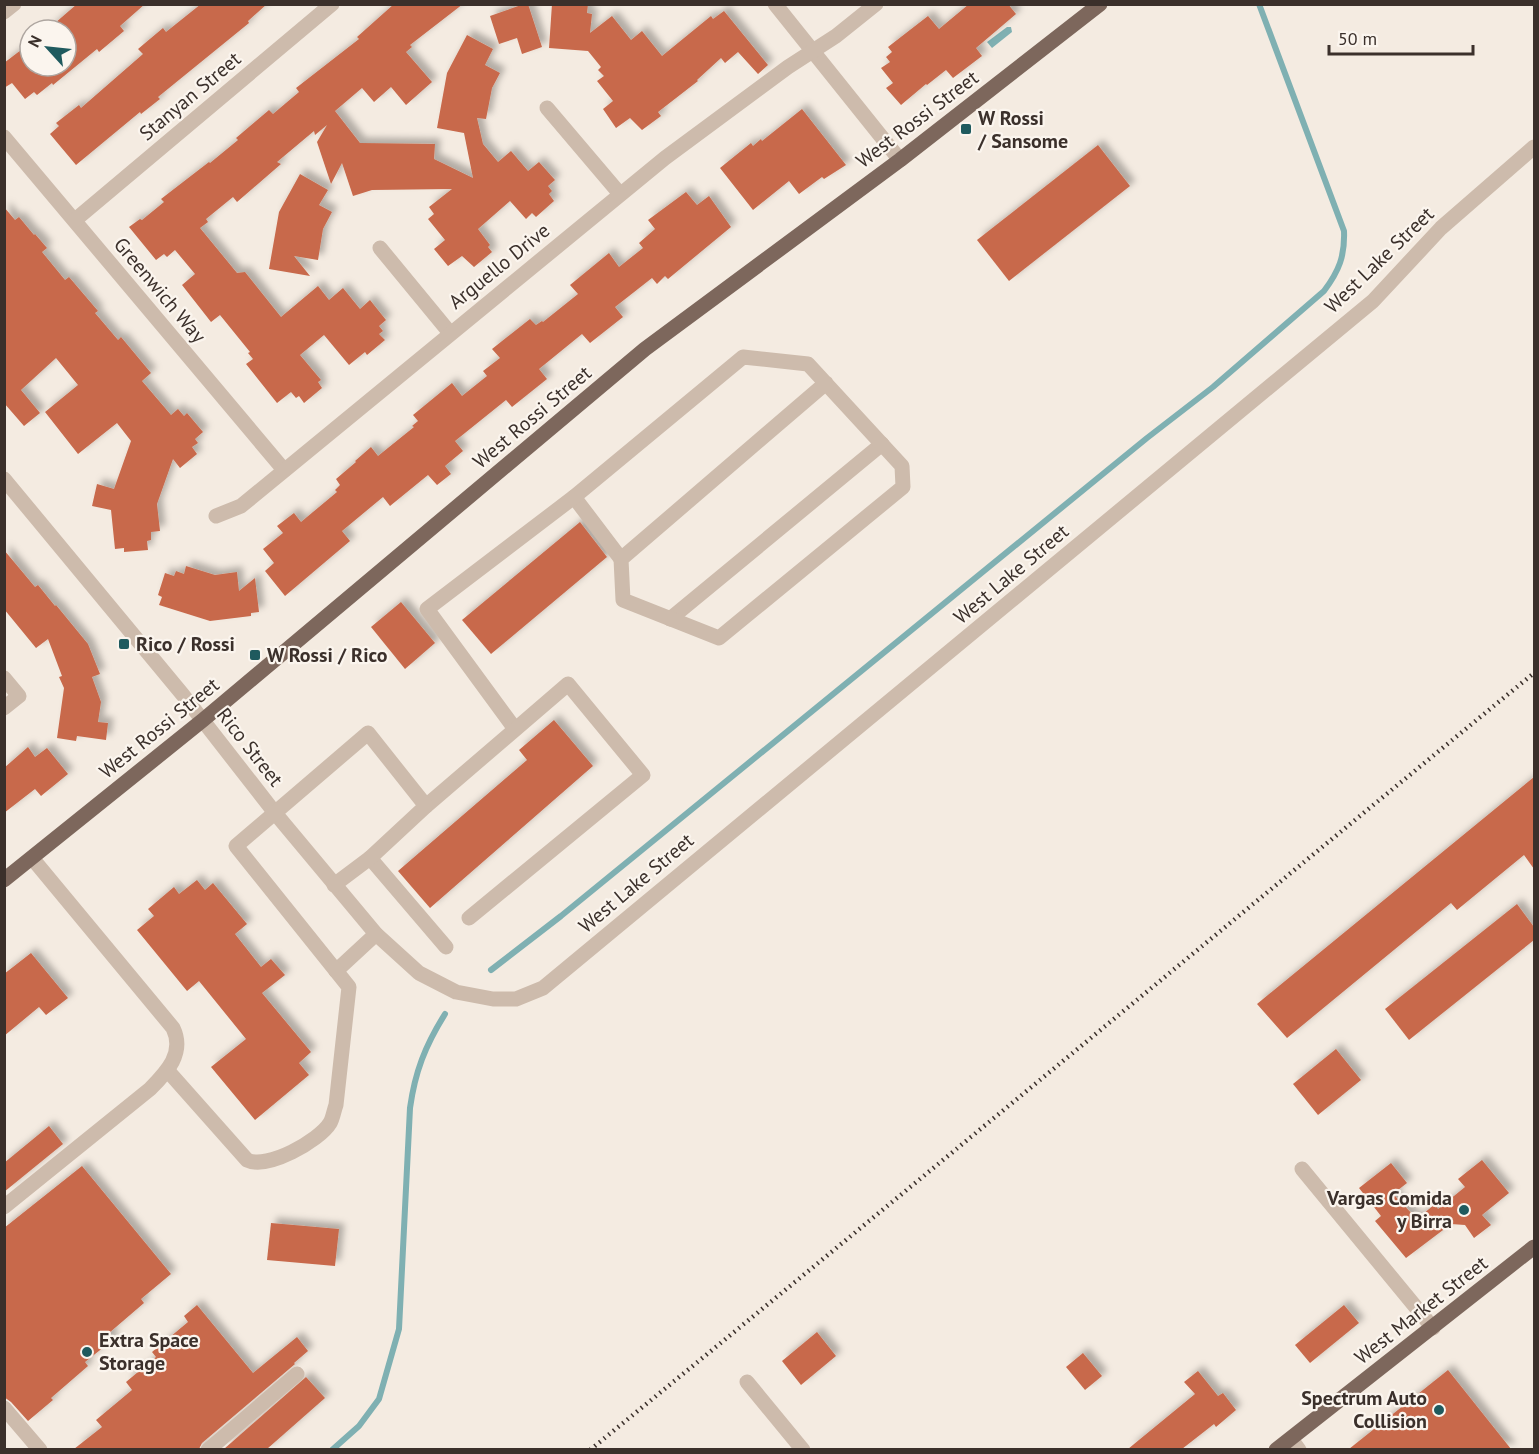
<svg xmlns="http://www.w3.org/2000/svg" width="1539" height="1454" viewBox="0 0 1539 1454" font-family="'PT Sans',sans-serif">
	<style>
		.water { fill: #7fb0b2 }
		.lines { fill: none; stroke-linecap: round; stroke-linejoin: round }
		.stream { stroke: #7fb0b2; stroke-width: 6 }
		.building { fill: #c8694b; filter: url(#shadow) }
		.minor { stroke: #cdbbac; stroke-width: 15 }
		.major { stroke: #7d675c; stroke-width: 15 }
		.rail { stroke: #3b302b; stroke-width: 4.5; stroke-dasharray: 1.5 4.5; stroke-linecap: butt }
		.poi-dot { fill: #1f5a5e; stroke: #fbf5ee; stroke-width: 2 }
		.labels { text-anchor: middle; stroke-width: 4.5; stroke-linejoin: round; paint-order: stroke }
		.street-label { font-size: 20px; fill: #3b302b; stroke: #fbf5ee }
		.poi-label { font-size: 20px; font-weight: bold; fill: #3b302b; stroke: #fbf5ee; text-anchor: start }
	</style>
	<defs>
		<filter id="shadow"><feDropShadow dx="5.5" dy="-5.5" stdDeviation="3" flood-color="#0004"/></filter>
	</defs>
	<rect width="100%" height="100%" fill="#f4ebe1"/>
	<!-- water -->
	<path class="water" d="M1007,27H1011L1012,32L992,48L987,42Z"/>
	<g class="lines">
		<!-- stream -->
		<g class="stream">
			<path d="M491,970L561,916L1147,438L1213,387L1324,291C1339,271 1345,256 1344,231L1259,4"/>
			<path d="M332,1450L359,1426L379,1399L399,1329L410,1108C415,1072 425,1046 445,1014"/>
		</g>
	</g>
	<!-- building -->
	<g class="building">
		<path d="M77,4H145L120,26L124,31L99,52L97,49L53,85L52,83L37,95L34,92L25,99L12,83L4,88V63L21,50L30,61V66H66V30H47Z"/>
		<path d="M201,4H267L248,21L249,23L158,97L160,99L141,114L140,112L76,165L50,134L59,126L56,123L79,105L81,108L143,54L138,49L163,28L166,32Z"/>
		<path d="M394,4H463L410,45L412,47L406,52L432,82L406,105L391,87L374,102L362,88L335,111L360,143L435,144L434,159L473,178L464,133L437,128L447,73L467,35L493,49L485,65L500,73L492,88L486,119L477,118L483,144L498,162L511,151L528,171L539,162L555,180L548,186L552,191L549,194L554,201L536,217L532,213L526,219L510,201L478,229L490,245L488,247L492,252L474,267L462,256L448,266L434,249L445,240L428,219L434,214L429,207L452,189L372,190L353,196L342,163L331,184L317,142L327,125L315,135L314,131L277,162L281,164L237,202L233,197L206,219L208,222L200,228L237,273L245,272L281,317L318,286L329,300L343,288L360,309L370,300L386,320L379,326L383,331L379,334L385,340L367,355L365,352L349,365L324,335L300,355L321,380L318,382L322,388L304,403L299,396L296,398L291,392L277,403L246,364L253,359L248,353L250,352L220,315L211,322L182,285L195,274L175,250L167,257L164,254L156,260L129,227L140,219L142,220L164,202L161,199L209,162L210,163L238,140L236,138L269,110L273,114L299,92L296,88L359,39L357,37Z"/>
		<path d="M524,4H528L542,47L522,54L517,38L499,44L490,16Z"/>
		<path d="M552,4H588L587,13L592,14L590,33L612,16L631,40L642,31L662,56L711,16L713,19L724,11L768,65L758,74L738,52L725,63L721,58L697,80L698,81L658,112L661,116L642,130L630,118L616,128L603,109L613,101L597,81L604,76L598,70L601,67L588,51L549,48Z"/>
		<path d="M969,4H1008L1016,14L976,48L982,56L953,78L946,70L927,85L926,84L901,105L886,88L893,83L881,68L890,62L886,57L892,52L888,47L928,16L939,29Z"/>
		<path d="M802,109L846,165L824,179L822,177L799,194L789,181L753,210L720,168L751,143L753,146L761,139L762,141Z"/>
		<path d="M1098,145L1130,186L1009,281L977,240Z"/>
		<path d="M300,174L328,190L319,205L332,212L323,229L318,260L294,256L310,276L269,269L279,212Z"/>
		<path d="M686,192L697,205L709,196L731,227L668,279L665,276L657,284L652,278L615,307L623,317L590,343L582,334L539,369L547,379L512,407L506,400L455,441L463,451L445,466L451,474L437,485L428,475L390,506L383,497L342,531L350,541L285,596L265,571L274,563L263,549L283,533L277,526L294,513L301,522L337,492L335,490L340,485L336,479L356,462L355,461L371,447L378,456L414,427L412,426L418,421L413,415L452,383L462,396L487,376L483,371L500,358L492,349L530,319L536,325L542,321L543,322L578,294L570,285L609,253L619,267L643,248L639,243L655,229L648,220Z"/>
		<path d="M4,207L15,220L19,217L34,235L35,234L47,248L42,252L65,280L69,277L98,311L95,313L118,340L121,337L151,373L142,381L171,415L178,409L184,416L187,413L203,432L195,439L198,443L192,447L197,454L180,468L173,459L157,504L160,531L151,532V540L147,541L148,550L124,552V548L115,549L111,510L92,506L97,484L114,489L131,441L117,423L78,454L45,412L78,385L56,358L21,390L40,413L24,426L4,403Z"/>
		<path d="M580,522L607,557L491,654L462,620Z"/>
		<path d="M4,550L35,587L38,585L55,606L56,605L88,644L100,674L92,677L101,702L98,722L108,723L106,740L77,736L76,741L57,738L64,688L59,677L62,676L48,639L36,648L4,609Z"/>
		<path d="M186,566L215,575L237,572L239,591L255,578L259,612L251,613V616L210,621L159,605L162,597L158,595L165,573L174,576L176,571L184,574Z"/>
		<path d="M401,602L435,643L405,669L371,627Z"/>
		<path d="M554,720L593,766L430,908L398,871L527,760L519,750Z"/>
		<path d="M28,747L35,757L47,748L68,774L41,796L35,789L4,813V768Z"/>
		<path d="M1534,777V869L1524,855L1457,910L1451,903L1287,1038L1257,1004Z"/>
		<path d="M197,880L205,890L213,883L247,924L235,934L261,967L271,959L285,975L262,993L311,1052L299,1063L309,1075L255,1120L211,1067L246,1039L199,981L187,991L137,930L154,916L148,909L174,887L179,894Z"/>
		<path d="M1517,904L1534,927V940L1409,1040L1385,1009Z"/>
		<path d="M31,953L68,998L46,1015L39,1007L4,1036V974Z"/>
		<path d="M1336,1049L1361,1080L1318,1115L1293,1084Z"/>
		<path d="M49,1126L63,1144L4,1192V1163Z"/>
		<path d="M1482,1160L1509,1193L1482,1215L1491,1225L1474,1238L1465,1225L1451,1224L1406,1258L1375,1221L1381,1216L1359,1188L1391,1163L1407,1183L1393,1194L1417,1219L1435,1204L1438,1209L1465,1187L1458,1179Z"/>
		<path d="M82,1166L171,1274L141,1299L144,1303L109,1333L114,1339L85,1362L88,1366L51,1398L53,1400L28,1421L11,1402L4,1397V1228Z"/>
		<path d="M271,1223L339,1229L335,1266L267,1260Z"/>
		<path d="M197,1305L253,1373L297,1337L308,1351L294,1363L295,1364L202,1443L199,1449H74L102,1427L96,1420L132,1390L126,1382L156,1357L152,1352L188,1322L184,1316Z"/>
		<path d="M1344,1305L1359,1323L1310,1363L1295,1345Z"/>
		<path d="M817,1332L836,1356L801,1385L782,1361Z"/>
		<path d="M1083,1353L1102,1376L1085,1390L1066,1367Z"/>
		<path d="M1448,1370L1511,1449H1349Z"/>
		<path d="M1198,1371L1218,1396L1223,1393L1236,1410L1216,1427L1214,1424L1182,1449H1128L1195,1394L1184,1382Z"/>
		<path d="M306,1377L325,1398L267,1449H224Z"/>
	</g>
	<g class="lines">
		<!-- minor -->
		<g class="minor">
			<path d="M775,4L900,160"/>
			<path d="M4,12L14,4"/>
			<path d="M547,108L620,194"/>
			<path d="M4,137L284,470"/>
			<path d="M75,220L332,4"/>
			<path d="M380,248L450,333"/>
			<path d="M4,479L183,695L275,813L376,934L419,973L456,992L493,999H516L543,988L1373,301L1441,228L1534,147"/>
			<path d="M574,497L621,559"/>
			<path d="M216,516L241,506L665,158L788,67L836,36L876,4"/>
			<path d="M670,619L882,444"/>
			<path d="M4,678L19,696L4,708"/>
			<path d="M515,729L427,609L574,497L743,357L808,364L902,466L903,487L719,638L623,600L621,559L826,383"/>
			<path d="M426,806L568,684L643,775L469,918"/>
			<path d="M370,858L446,947"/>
			<path d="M336,971L376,934"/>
			<path d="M168,1071L247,1160C267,1170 319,1141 330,1123C333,1118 334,1110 336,1105L349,987L236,846L368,733L426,806L370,858L334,885"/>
			<path d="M1302,1169L1433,1328"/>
			<path d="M4,1207L150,1089C167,1072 185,1053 173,1028L32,858"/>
			<path d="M747,1382L803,1450"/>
			<path d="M4,1408L40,1450"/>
			<path d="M1291,1439L1299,1450"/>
			<path d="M208,1450L297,1374"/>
		</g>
		<!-- major -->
		<g class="major">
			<path d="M4,880L203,720L645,349L900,160L1100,4"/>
			<path d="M1276,1450L1534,1247"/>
		</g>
		<!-- rail -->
		<path class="rail" d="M590,1450C906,1192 1219,931 1534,673"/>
	</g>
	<!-- markers -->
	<g class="poi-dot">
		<rect x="960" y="123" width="12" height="12" rx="3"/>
		<rect x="118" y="638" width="12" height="12" rx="3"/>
		<rect x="249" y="649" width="12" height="12" rx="3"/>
		<circle cx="1464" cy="1210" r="6"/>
		<circle cx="87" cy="1352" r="6"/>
		<circle cx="1439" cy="1410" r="6"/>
	</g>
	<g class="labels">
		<!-- street labels -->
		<g class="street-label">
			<text transform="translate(190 96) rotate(-40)" y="7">Stanyan Street</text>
			<text transform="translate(917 119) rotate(-37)" y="7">West Rossi Street</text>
			<text transform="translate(1379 260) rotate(-44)" y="7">West Lake Street</text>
			<text transform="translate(499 266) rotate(-39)" y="7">Arguello Drive</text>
			<text transform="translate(160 290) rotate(50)" y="7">Greenwich Way</text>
			<text transform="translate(532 417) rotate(-40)" y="7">West Rossi Street</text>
			<text transform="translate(1011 574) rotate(-40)" y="7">West Lake Street</text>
			<text transform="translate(159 728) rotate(-39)" y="7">West Rossi Street</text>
			<text transform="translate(250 747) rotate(52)" y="7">Rico Street</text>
			<text transform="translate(636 883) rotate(-40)" y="7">West Lake Street</text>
			<text transform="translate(1421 1310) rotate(-38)" y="7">West Market Street</text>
		</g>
		<!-- poi labels -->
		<g class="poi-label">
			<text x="978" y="125">W Rossi<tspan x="978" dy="23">/ Sansome</tspan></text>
			<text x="136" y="651">Rico / Rossi</text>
			<text x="267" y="662">W Rossi / Rico</text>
			<text x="1452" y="1205" text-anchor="end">Vargas Comida<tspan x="1452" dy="23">y Birra</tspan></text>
			<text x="99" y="1347">Extra Space<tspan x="99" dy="23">Storage</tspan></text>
			<text x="1427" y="1405" text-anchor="end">Spectrum Auto<tspan x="1427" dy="23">Collision</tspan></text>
		</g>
	</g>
	<!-- border -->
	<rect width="1539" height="1454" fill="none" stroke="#3b302b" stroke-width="12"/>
	<!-- north arrow -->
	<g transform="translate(48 48) rotate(297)"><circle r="28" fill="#fbf5ee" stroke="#aea6a0" stroke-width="1.5"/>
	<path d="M0-4.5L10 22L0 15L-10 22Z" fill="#1f5a5e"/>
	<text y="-9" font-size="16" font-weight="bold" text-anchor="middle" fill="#3b302b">N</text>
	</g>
	<!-- scale -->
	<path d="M1329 45v9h144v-9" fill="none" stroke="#3b302b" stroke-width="3"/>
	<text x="1338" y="45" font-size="18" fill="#3b302b" stroke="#fbf5ee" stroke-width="4.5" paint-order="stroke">50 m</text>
</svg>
